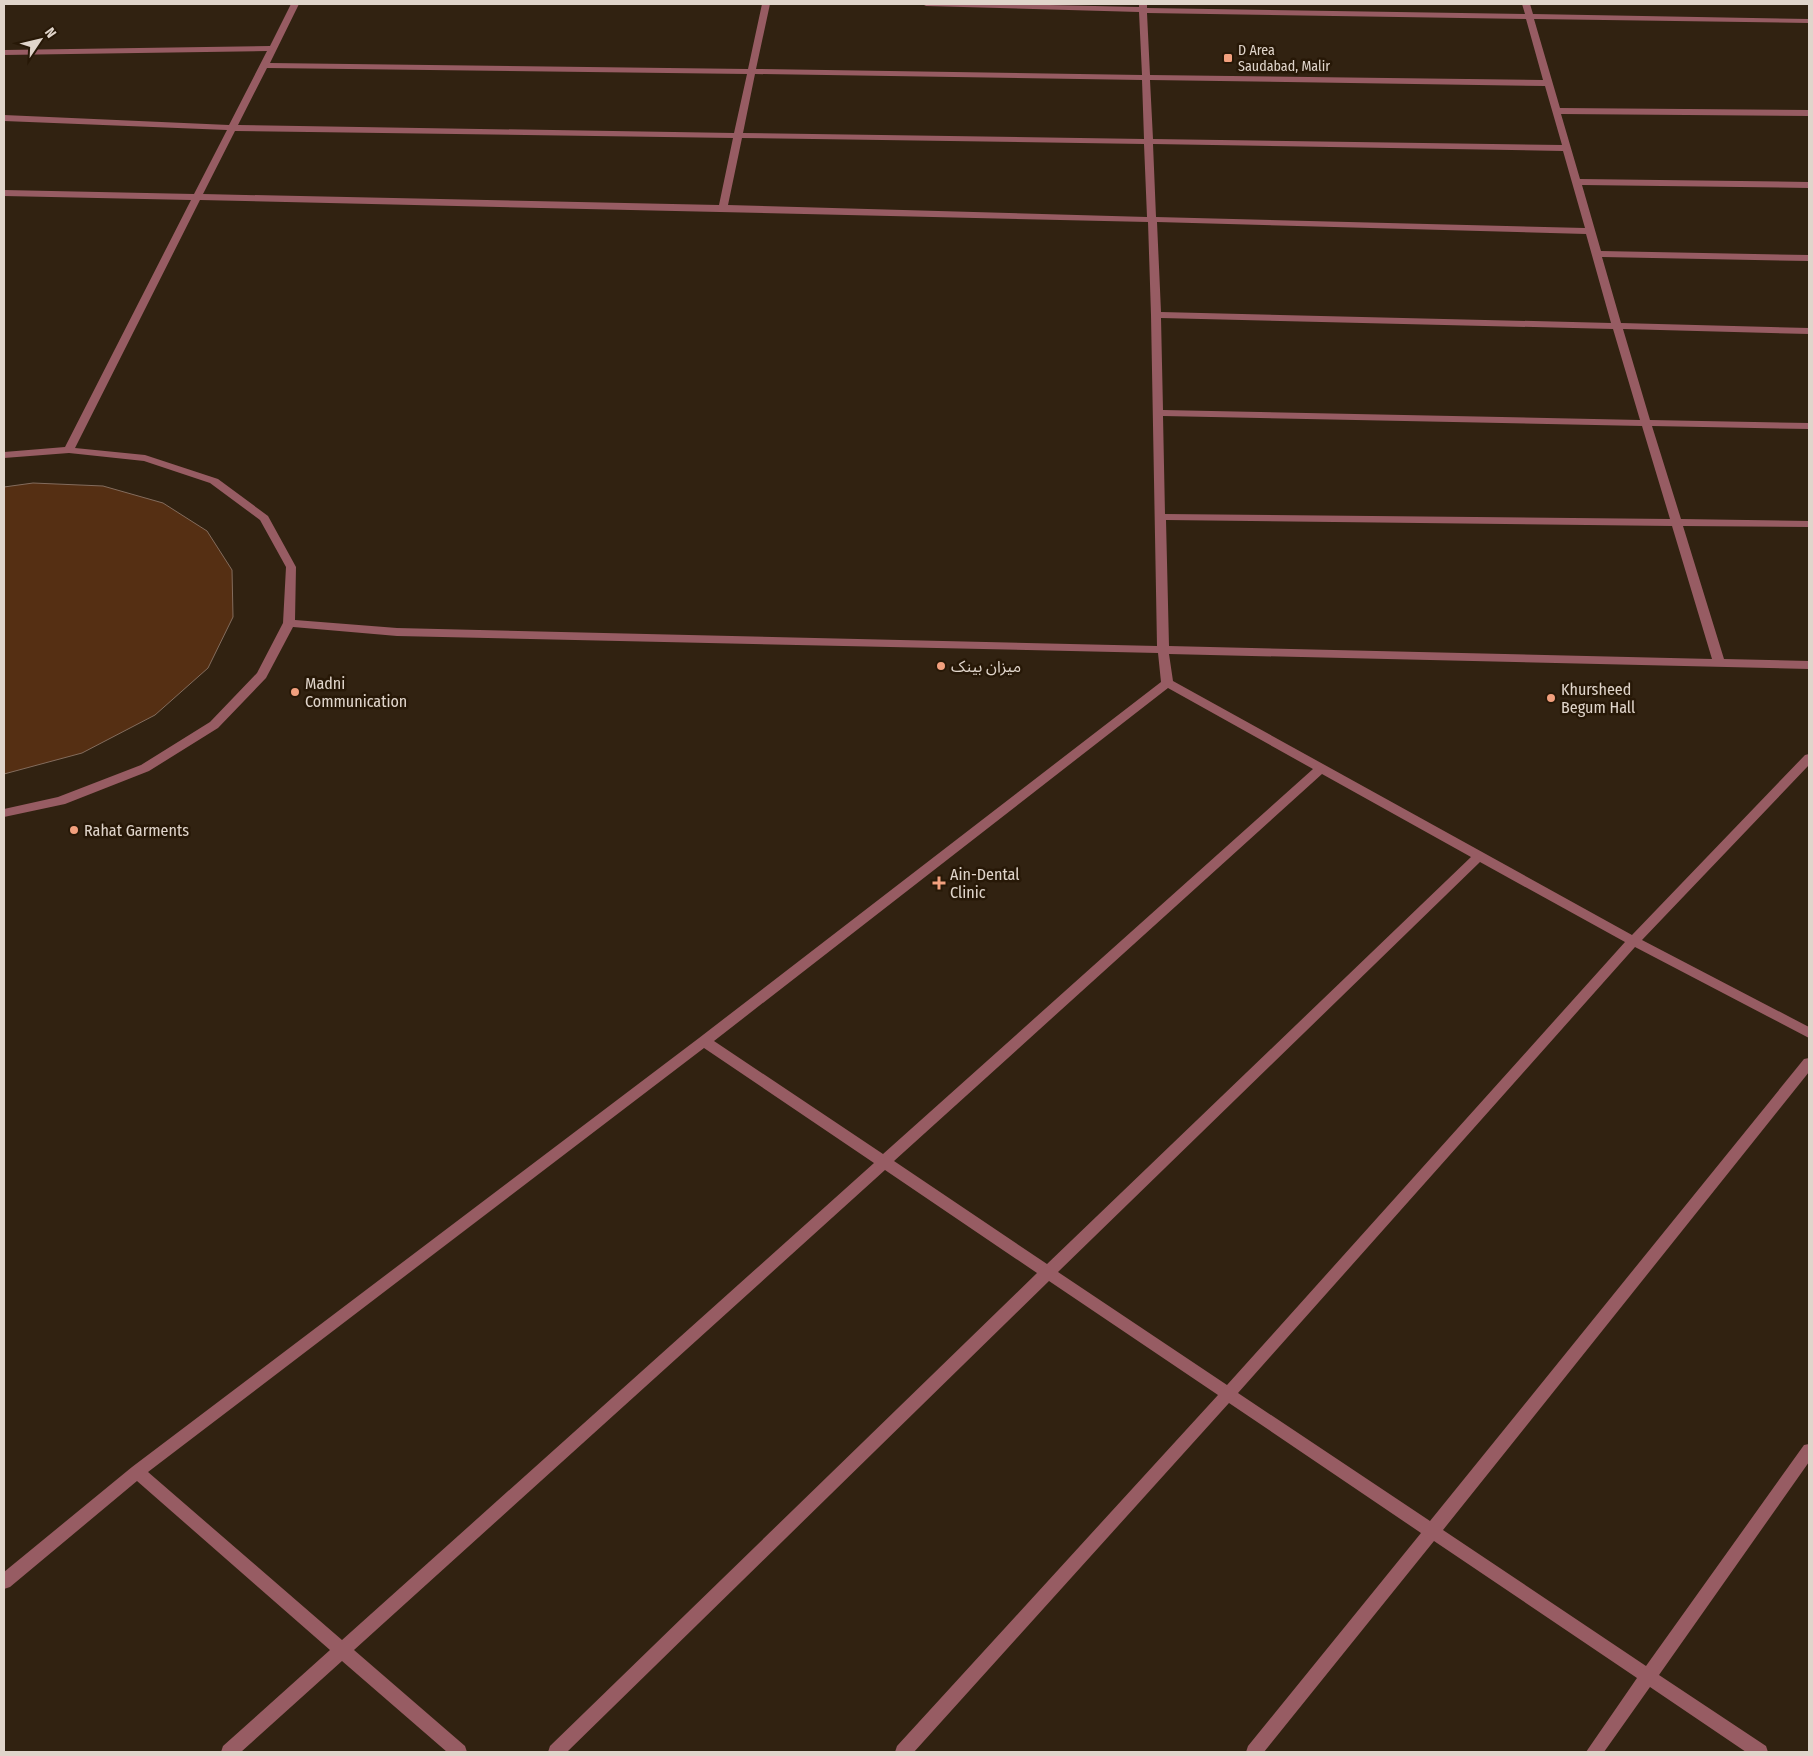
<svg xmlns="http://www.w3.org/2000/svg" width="1813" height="1756" viewBox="0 0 1813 1756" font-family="'Fira Sans Condensed','Noto Sans Arabic',sans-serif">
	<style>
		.building { fill: #552f13; stroke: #836c5d }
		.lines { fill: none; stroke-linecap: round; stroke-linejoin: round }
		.minor { fill: #975c63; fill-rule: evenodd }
		.poi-dot { fill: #f2a07e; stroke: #271807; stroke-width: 2 }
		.labels { text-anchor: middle; stroke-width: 5; stroke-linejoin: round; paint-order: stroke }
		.far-poi-label { font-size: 14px; fill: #e0d5cb; stroke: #271807; text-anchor: start }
		.poi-label { font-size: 16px; fill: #e0d5cb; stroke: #271807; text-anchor: start }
	</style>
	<rect width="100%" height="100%" fill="#312211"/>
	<!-- building -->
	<path class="building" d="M33,483L103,486L163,503L207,531L232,570L233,617L208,668L155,715L82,753L4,774V487Z"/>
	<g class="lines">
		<!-- minor -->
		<path class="minor" d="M291,4H299L270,63L748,69L762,4H770L756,69L1142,75L1139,12L926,6L922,4H1005L1139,7V4H1147V8L1525,14L1522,4H1530L1533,14L1809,19V23L1534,19L1560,108L1809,110V116L1561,114L1580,179L1809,182V188L1582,185L1601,251L1809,255V261L1602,257L1621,323L1809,328V334L1623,329L1650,420L1809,423V429L1652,426L1681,519L1809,521V527L1683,526L1724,659L1809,661V669L1169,654L1173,681L1632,935L1805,755L1809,754V765L1642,940L1809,1027V1038L1635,947L1238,1393L1430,1521L1804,1059L1809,1058V1072L1443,1530L1646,1666L1804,1445L1809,1444V1462L1659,1675L1766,1746L1768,1752H1746L1650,1687L1604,1752H1586L1637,1678L1434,1541L1264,1752H1246L1248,1746L1421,1533L1229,1403L914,1752H895L897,1746L1218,1395L1049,1281L567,1752H548L550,1746L1037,1273L885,1170L354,1650L465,1746L467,1752H447L342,1661L241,1752H221L223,1746L330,1650L137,1481L10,1587L4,1589V1572L132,1467L699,1038L1161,682L1158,653L397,636L293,627L266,678L218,728L149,771L65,804L4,817V809L58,797L141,765L210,722L257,673L283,623L286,567L260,520L210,483L144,461L69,453L4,458V452L65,447L191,200L4,196V190L194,194L227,130L4,121V115L229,125L267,51L4,55V50L270,46ZM1147,13L1526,19L1543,80L1150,75ZM267,68L747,74L734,133L238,125ZM755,74L1142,80L1144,139L743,133ZM1150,80L1545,86L1562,145L1153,139ZM235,131L733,138L719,205L203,194ZM742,138L1144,144L1147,217L728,205ZM1153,144L1563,151L1585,228L1156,217ZM200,200L1148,222L1151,315L1157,646L397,628L295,620L296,567L268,516L218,479L145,455L75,448ZM1157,222L1586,234L1611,323L1161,312ZM1161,318L1613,329L1640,420L1163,410ZM1163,416L1642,426L1670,519L1165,514ZM1166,520L1672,526L1712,659L1169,646ZM1168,688L1313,769L883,1154L714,1041ZM1322,774L1471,857L1047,1264L894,1161ZM1480,862L1625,942L1227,1385L1058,1272ZM704,1048L874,1163L342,1640L148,1472Z"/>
	</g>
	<!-- markers -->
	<g class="poi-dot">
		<rect x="1223" y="53" width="10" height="10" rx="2.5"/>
		<circle cx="941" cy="666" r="5"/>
		<circle cx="295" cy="692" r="5"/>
		<circle cx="1551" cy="698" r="5"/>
		<circle cx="74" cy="830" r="5"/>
		<path d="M936.5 875.5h5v5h5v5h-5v5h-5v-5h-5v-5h5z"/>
	</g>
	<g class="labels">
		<!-- far-poi labels -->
		<g class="far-poi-label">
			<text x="1238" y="55">D Area<tspan x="1238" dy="16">Saudabad, Malir</tspan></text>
		</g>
		<!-- poi labels -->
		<g class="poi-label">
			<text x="951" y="672">میزان بینک</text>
			<text x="305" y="689">Madni<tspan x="305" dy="18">Communication</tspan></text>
			<text x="1561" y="695">Khursheed<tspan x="1561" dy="18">Begum Hall</tspan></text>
			<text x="84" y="836">Rahat Garments</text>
			<text x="950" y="880">Ain-Dental<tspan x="950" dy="18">Clinic</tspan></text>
		</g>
	</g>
	<!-- border -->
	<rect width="1813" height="1756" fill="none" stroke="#e0d5cb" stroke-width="10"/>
	<!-- north arrow -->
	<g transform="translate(40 40) rotate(55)" stroke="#271807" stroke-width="4" paint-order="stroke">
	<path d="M0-4L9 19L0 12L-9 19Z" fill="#e0d5cb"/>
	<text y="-8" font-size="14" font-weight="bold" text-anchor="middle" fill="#e0d5cb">N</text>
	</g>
</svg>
